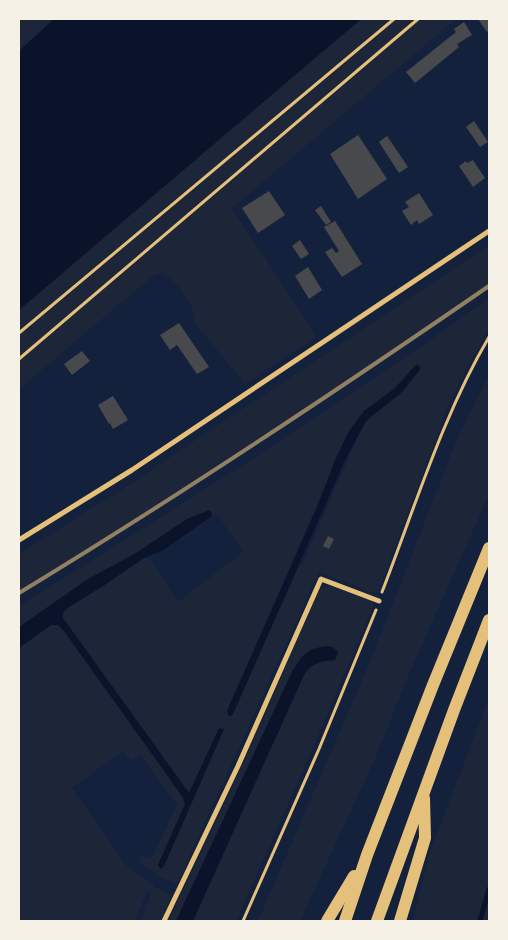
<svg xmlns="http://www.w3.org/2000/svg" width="508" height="940" viewBox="0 0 508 940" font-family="Arial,sans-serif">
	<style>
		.green { fill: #1d2539; fill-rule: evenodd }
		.water { fill: #0b132b }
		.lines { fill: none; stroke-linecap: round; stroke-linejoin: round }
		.stream { stroke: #0b132b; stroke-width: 5 }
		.building { fill: #48494c }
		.path { stroke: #e5c07b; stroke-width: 3 }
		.minor { stroke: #e5c07b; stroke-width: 5 }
		.motorway { stroke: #e5c07b; stroke-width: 12 }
		.rail { stroke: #918062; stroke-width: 4 }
	</style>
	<rect width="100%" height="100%" fill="#14213d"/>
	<!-- green -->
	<g class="green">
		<path d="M19,19H54L19,51Z"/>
		<path d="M361,19H456L231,209L265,257L316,337L245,384L195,323C194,302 179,286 164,272L154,275L19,389V310Z"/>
		<path d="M489,245V289L19,594V554L142,477L158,465Z"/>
		<path d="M489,298V329L464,373L446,412L378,592L374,593L319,572L177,884L158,876L139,862L141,855L151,859L177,805L141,755L131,760L123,751L72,788L128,868L153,884L154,887L172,895L160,921H141L151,893L147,891L135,921H19V648L51,625H58L64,631L182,796L185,804L158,865L161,869L164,866L224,729L189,793L63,618V613L66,609L103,586L144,558L150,559L178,602L243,552L217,514L212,516L210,510L187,519L136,553L88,579L19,627V606C178,507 337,408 489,298ZM421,368L402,392L369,417L363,425L302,565L300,564L231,716L227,711L349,431L364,411Z"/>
		<path d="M489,375V495L408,676L375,759L300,921H258L372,657L456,442Z"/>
		<path d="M331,586L371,601L374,605L313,748L236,921H193L303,677C311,663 320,661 335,660L313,648L300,659L292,672L176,921H168L244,762L318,593L323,588Z"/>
		<path d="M489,699V921H413L430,851Z"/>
	</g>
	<!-- water -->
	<g class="water">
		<path d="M54,19H361L19,310V51Z"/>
		<path d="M416,365H418L421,368L402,392L366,421L346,458L233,714L231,716L228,715L227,711L318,505L335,460L349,431L364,411L394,389Z"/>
		<path d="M210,510L212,516L162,551L144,558L103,586L66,609L63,613V618L189,793L219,728L224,729L164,866L161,869L158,865L185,804L182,796L64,631L58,625H51L19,648V627L88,579L136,553L187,519Z"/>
		<path d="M326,646L333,647L338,652L335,660C320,661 311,663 303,677L193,921H176L292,672C302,655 307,649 326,646Z"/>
	</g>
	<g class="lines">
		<!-- stream -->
		<path class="stream" d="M480,921L489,889"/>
	</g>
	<!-- building -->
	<g class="building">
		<path d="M478,19H489V30L487,32Z"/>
		<path d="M464,22L472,35L457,44L459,47L415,83L406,72L456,32L454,29Z"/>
		<path d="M474,121L488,142L480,147L466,127Z"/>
		<path d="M358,135L387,179L358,199L330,154Z"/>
		<path d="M387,136L408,167L399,173L379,142Z"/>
		<path d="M473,160L485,178L473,187L459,166L466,161L467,163Z"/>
		<path d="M269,191L285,215L258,233L242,208Z"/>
		<path d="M419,193L433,215L419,224L417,220L411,225L402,211L409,207L405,202Z"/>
		<path d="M321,206L331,222L326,225L315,210Z"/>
		<path d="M335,221L362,264L342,277L325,252L332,248L336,253L339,251L324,227Z"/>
		<path d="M300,240L309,254L301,259L292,246Z"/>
		<path d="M308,267L322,290L309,299L295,276Z"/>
		<path d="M179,323L209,367L197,374L177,345L170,350L160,335Z"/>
		<path d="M82,351L90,361L72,375L64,364Z"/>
		<path d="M113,396L128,420L113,429L110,423L109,424L98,405Z"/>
		<path d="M328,536L334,539L329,549L323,546Z"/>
	</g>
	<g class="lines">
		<!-- path -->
		<g class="path">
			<path d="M19,333L394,19"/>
			<path d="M19,359L418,19"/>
			<path d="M382,592C415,507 443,415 489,337"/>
			<path d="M243,921L319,749L376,610"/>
		</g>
		<!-- minor -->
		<g class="minor">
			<path d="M19,540L132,470L489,231"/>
			<path d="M164,921L238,766L321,579L379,601"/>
		</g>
		<!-- motorway -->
		<g class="motorway">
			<path d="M327,921L354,876"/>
			<path d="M345,921L367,855L433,685L489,548"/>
			<path d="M377,921L454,710L489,620"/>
			<path d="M400,921L425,838L424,798"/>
		</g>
		<!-- rail -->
		<path class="rail" d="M19,593C179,496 335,392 489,286"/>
	</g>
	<!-- border -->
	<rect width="508" height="940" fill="none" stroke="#f6f1e7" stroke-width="40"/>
</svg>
